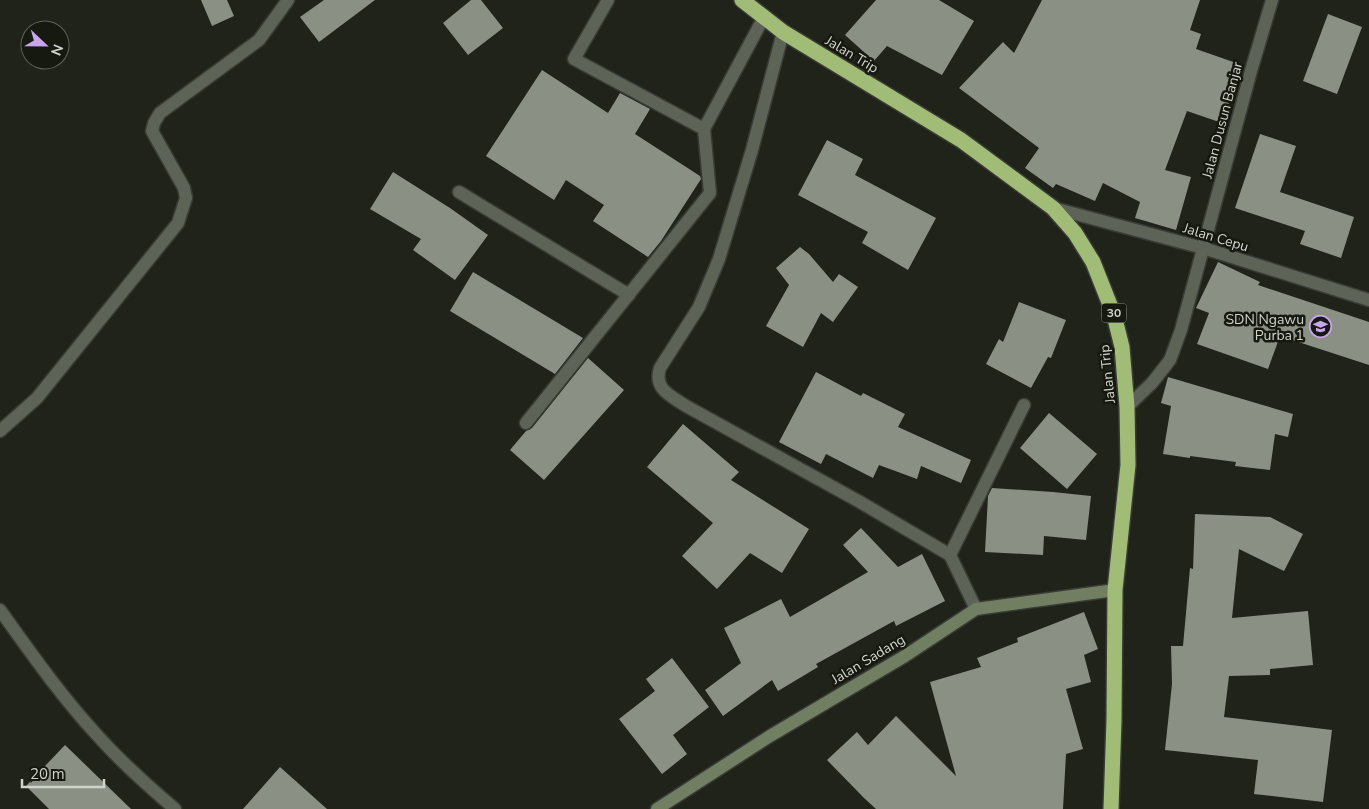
<svg xmlns="http://www.w3.org/2000/svg" width="1369" height="809" viewBox="0 0 1369 809" font-family="'Nunito Sans',sans-serif">
	<style>
		.building { fill: #8b9085 }
		.lines { fill: none; stroke-linecap: round; stroke-linejoin: round }
		.lane-casing { stroke: #393c35; stroke-width: 15 }
		.street-casing { stroke: #393c35; stroke-width: 15 }
		.secondary-casing { stroke: #393c35; stroke-width: 15 }
		.highway-casing { stroke: #393c35; stroke-width: 18 }
		.lane { stroke: #5e6358; stroke-width: 12 }
		.street { stroke: #5e6358; stroke-width: 12 }
		.secondary { stroke: #727e61; stroke-width: 12 }
		.highway { stroke: #a0bc77; stroke-width: 15 }
		.labels { text-anchor: middle; stroke-width: 5; stroke-linejoin: round; paint-order: stroke }
		.shield { fill: #151910; stroke: #989a94; stroke-width: 1 }
		.shield-label { font-size: 12px; font-weight: bold; fill: #d0d2cc }
		.street-label { font-size: 14px; fill: #d0d2cc; stroke: #151910 }
		.poi-label { font-size: 14px; fill: #d0d2cc; stroke: #151910; text-anchor: end }
	</style>
	<rect width="100%" height="100%" fill="#1f2319"/>
	<!-- building -->
	<g class="building">
		<path d="M201,0H227L234,16L212,26Z"/>
		<path d="M324,0H375L319,42L300,17Z"/>
		<path d="M471,0H481L503,28L468,55L443,23Z"/>
		<path d="M876,0H939L974,21L942,75L887,46L874,61L845,35Z"/>
		<path d="M1042,0H1200L1190,30L1201,34L1196,49L1242,65L1222,123L1187,111L1165,170L1191,177L1176,230L1135,218L1140,202L1103,183L1095,201L1056,184L1053,188L1025,168L1039,148L959,88L1003,42L1014,53Z"/>
		<path d="M1328,14L1362,27L1337,94L1303,81Z"/>
		<path d="M542,70L608,113L620,93L650,109L635,134L700,176L701,179L661,241L648,257L593,221L604,205L566,180L554,200L486,156Z"/>
		<path d="M1260,134L1296,146L1280,192L1354,217L1341,258L1300,244L1305,231L1235,208Z"/>
		<path d="M827,140L863,159L855,175L936,218L908,270L862,243L868,232L798,195Z"/>
		<path d="M393,172L450,208L488,235L455,280L413,250L421,239L370,209Z"/>
		<path d="M800,247L809,254L833,282L839,274L858,287L833,322L821,313L803,347L766,326L789,285L776,268Z"/>
		<path d="M1218,262L1260,282L1258,285L1369,322V365L1280,336L1268,369L1197,344L1209,313L1196,308Z"/>
		<path d="M473,272L583,338L555,374L450,311Z"/>
		<path d="M1019,302L1066,320L1051,358L1048,357L1031,388L986,364L999,339L1003,342Z"/>
		<path d="M588,358L624,390L544,480L510,450L526,431L532,428Z"/>
		<path d="M816,372L861,396L863,393L905,414L898,427L971,460L961,483L921,466L917,479L879,465L873,478L826,454L821,464L779,442Z"/>
		<path d="M1168,377L1293,414L1288,437L1275,434L1270,470L1235,466L1236,462L1190,456V458L1163,454L1171,406L1161,403Z"/>
		<path d="M1049,413L1097,454L1067,489L1020,448Z"/>
		<path d="M683,424L739,472L731,480L809,529L782,573L750,553L717,589L682,556L713,523L647,467Z"/>
		<path d="M992,488L1053,492L1091,496L1086,540L1044,536L1043,555L985,552L988,496Z"/>
		<path d="M1195,514L1270,517L1303,534L1284,571L1239,549L1232,618L1308,611L1313,665L1270,669V675L1229,676L1224,717L1332,730L1323,802L1254,794L1258,760L1165,750L1172,684L1171,646H1183L1190,568L1193,569Z"/>
		<path d="M861,528L898,567L922,554L945,601L896,626L894,621L816,664L818,667L778,691L772,680L723,716L705,690L741,663L724,628L781,599L790,617L868,572L843,545Z"/>
		<path d="M1084,612L1098,649L1084,655L1091,682L1066,689L1083,749L1066,754L1063,809H876L864,798L827,760L857,732L868,745L896,716L956,776L930,682L981,667L977,658L1018,642L1017,638Z"/>
		<path d="M672,658L709,707L673,735L687,754L662,774L619,719L655,691L646,679Z"/>
		<path d="M65,745L131,809H49L26,786Z"/>
		<path d="M280,767L327,809H243Z"/>
	</g>
	<g class="lines">
		<defs>
			<g id="lane">
				<path d="M608,0L574,59L704,129L764,17"/>
				<path d="M459,192L629,295"/>
				<path d="M526,423L710,193L704,129"/>
			</g>
			<g id="street">
				<path d="M783,32L752,150L719,259L699,307L660,368C653,389 671,396 686,406L860,502L950,555L976,609"/>
				<path d="M1053,208L1203,248L1369,300"/>
				<path d="M1127,407L1152,383L1170,360L1181,330L1251,71L1272,0"/>
				<path d="M0,431L37,398L178,223L186,198L184,188L152,131L154,123L160,113L259,40L288,0"/>
				<path d="M950,555L1024,405"/>
				<path d="M0,610C31,653 61,696 97,735C121,762 148,786 175,809"/>
			</g>
			<path id="secondary" d="M657,809L770,736L905,656L976,609L1115,590"/>
			<path id="highway" d="M742,0L783,32L961,140L1053,208L1075,233L1093,262L1114,315L1122,347L1127,407L1128,465L1115,590L1114,720L1111,809"/>
		</defs>
		<!-- lane casing -->
		<use href="#lane" class="lane-casing"/>
		<!-- street casing -->
		<use href="#street" class="street-casing"/>
		<!-- secondary casing -->
		<use href="#secondary" class="secondary-casing"/>
		<!-- highway casing -->
		<use href="#highway" class="highway-casing"/>
		<!-- lane -->
		<use href="#lane" class="lane"/>
		<!-- street -->
		<use href="#street" class="street"/>
		<!-- secondary -->
		<use href="#secondary" class="secondary"/>
		<!-- highway -->
		<use href="#highway" class="highway"/>
	</g>
	<!-- icons -->
	<defs>
		<symbol id="school-ring" viewBox="-11 -11 22 22"><circle r="9.5" fill="#151910" stroke="#c9a5ee" stroke-width="1.5"/><path d="M0-5L7-2L0 1L-7-2ZM-4 1L0 2.5L4 1V4Q0 6-4 4Z" fill="#c9a5ee"/></symbol>
	</defs>
	<g fill-rule="evenodd">
		<use href="#school-ring" x="1308" y="314" width="25" height="25"/>
	</g>
	<g class="labels">
		<!-- shield labels -->
		<rect class="shield" x="1101.5" y="303.5" width="25" height="19" rx="4"/>
		<g class="shield-label">
			<text x="1114" y="317">30</text>
		</g>
		<!-- street labels -->
		<g class="street-label">
			<text transform="translate(852 54) rotate(31)" y="5">Jalan Trip</text>
			<text transform="translate(1222 120) rotate(-75)" y="5">Jalan Dusun Banjar</text>
			<text transform="translate(1216 237) rotate(17)" y="5">Jalan Cepu</text>
			<text transform="translate(1107 374) rotate(-96)" y="5">Jalan Trip</text>
			<text transform="translate(868 659) rotate(-31)" y="5">Jalan Sadang</text>
		</g>
		<!-- poi labels -->
		<g class="poi-label">
			<text x="1304" y="324">SDN Ngawu<tspan x="1304" dy="16">Purba 1</tspan></text>
		</g>
	</g>
	<!-- north arrow -->
	<g transform="translate(45 45) rotate(112)"><circle r="24" fill="#151910" stroke="#60635b"/>
	<path d="M0-4L9 19L0 12L-9 19Z" fill="#c9a5ee"/>
	<text y="-8" font-size="14" font-weight="bold" text-anchor="middle" fill="#d0d2cc">N</text>
	</g>
	<!-- scale -->
	<path d="M22 779v8h82v-8" fill="none" stroke="#d0d2cc" stroke-width="2.5"/>
	<text x="30" y="779" font-size="15" fill="#d0d2cc" stroke="#151910" stroke-width="4" paint-order="stroke">20 m</text>
</svg>
